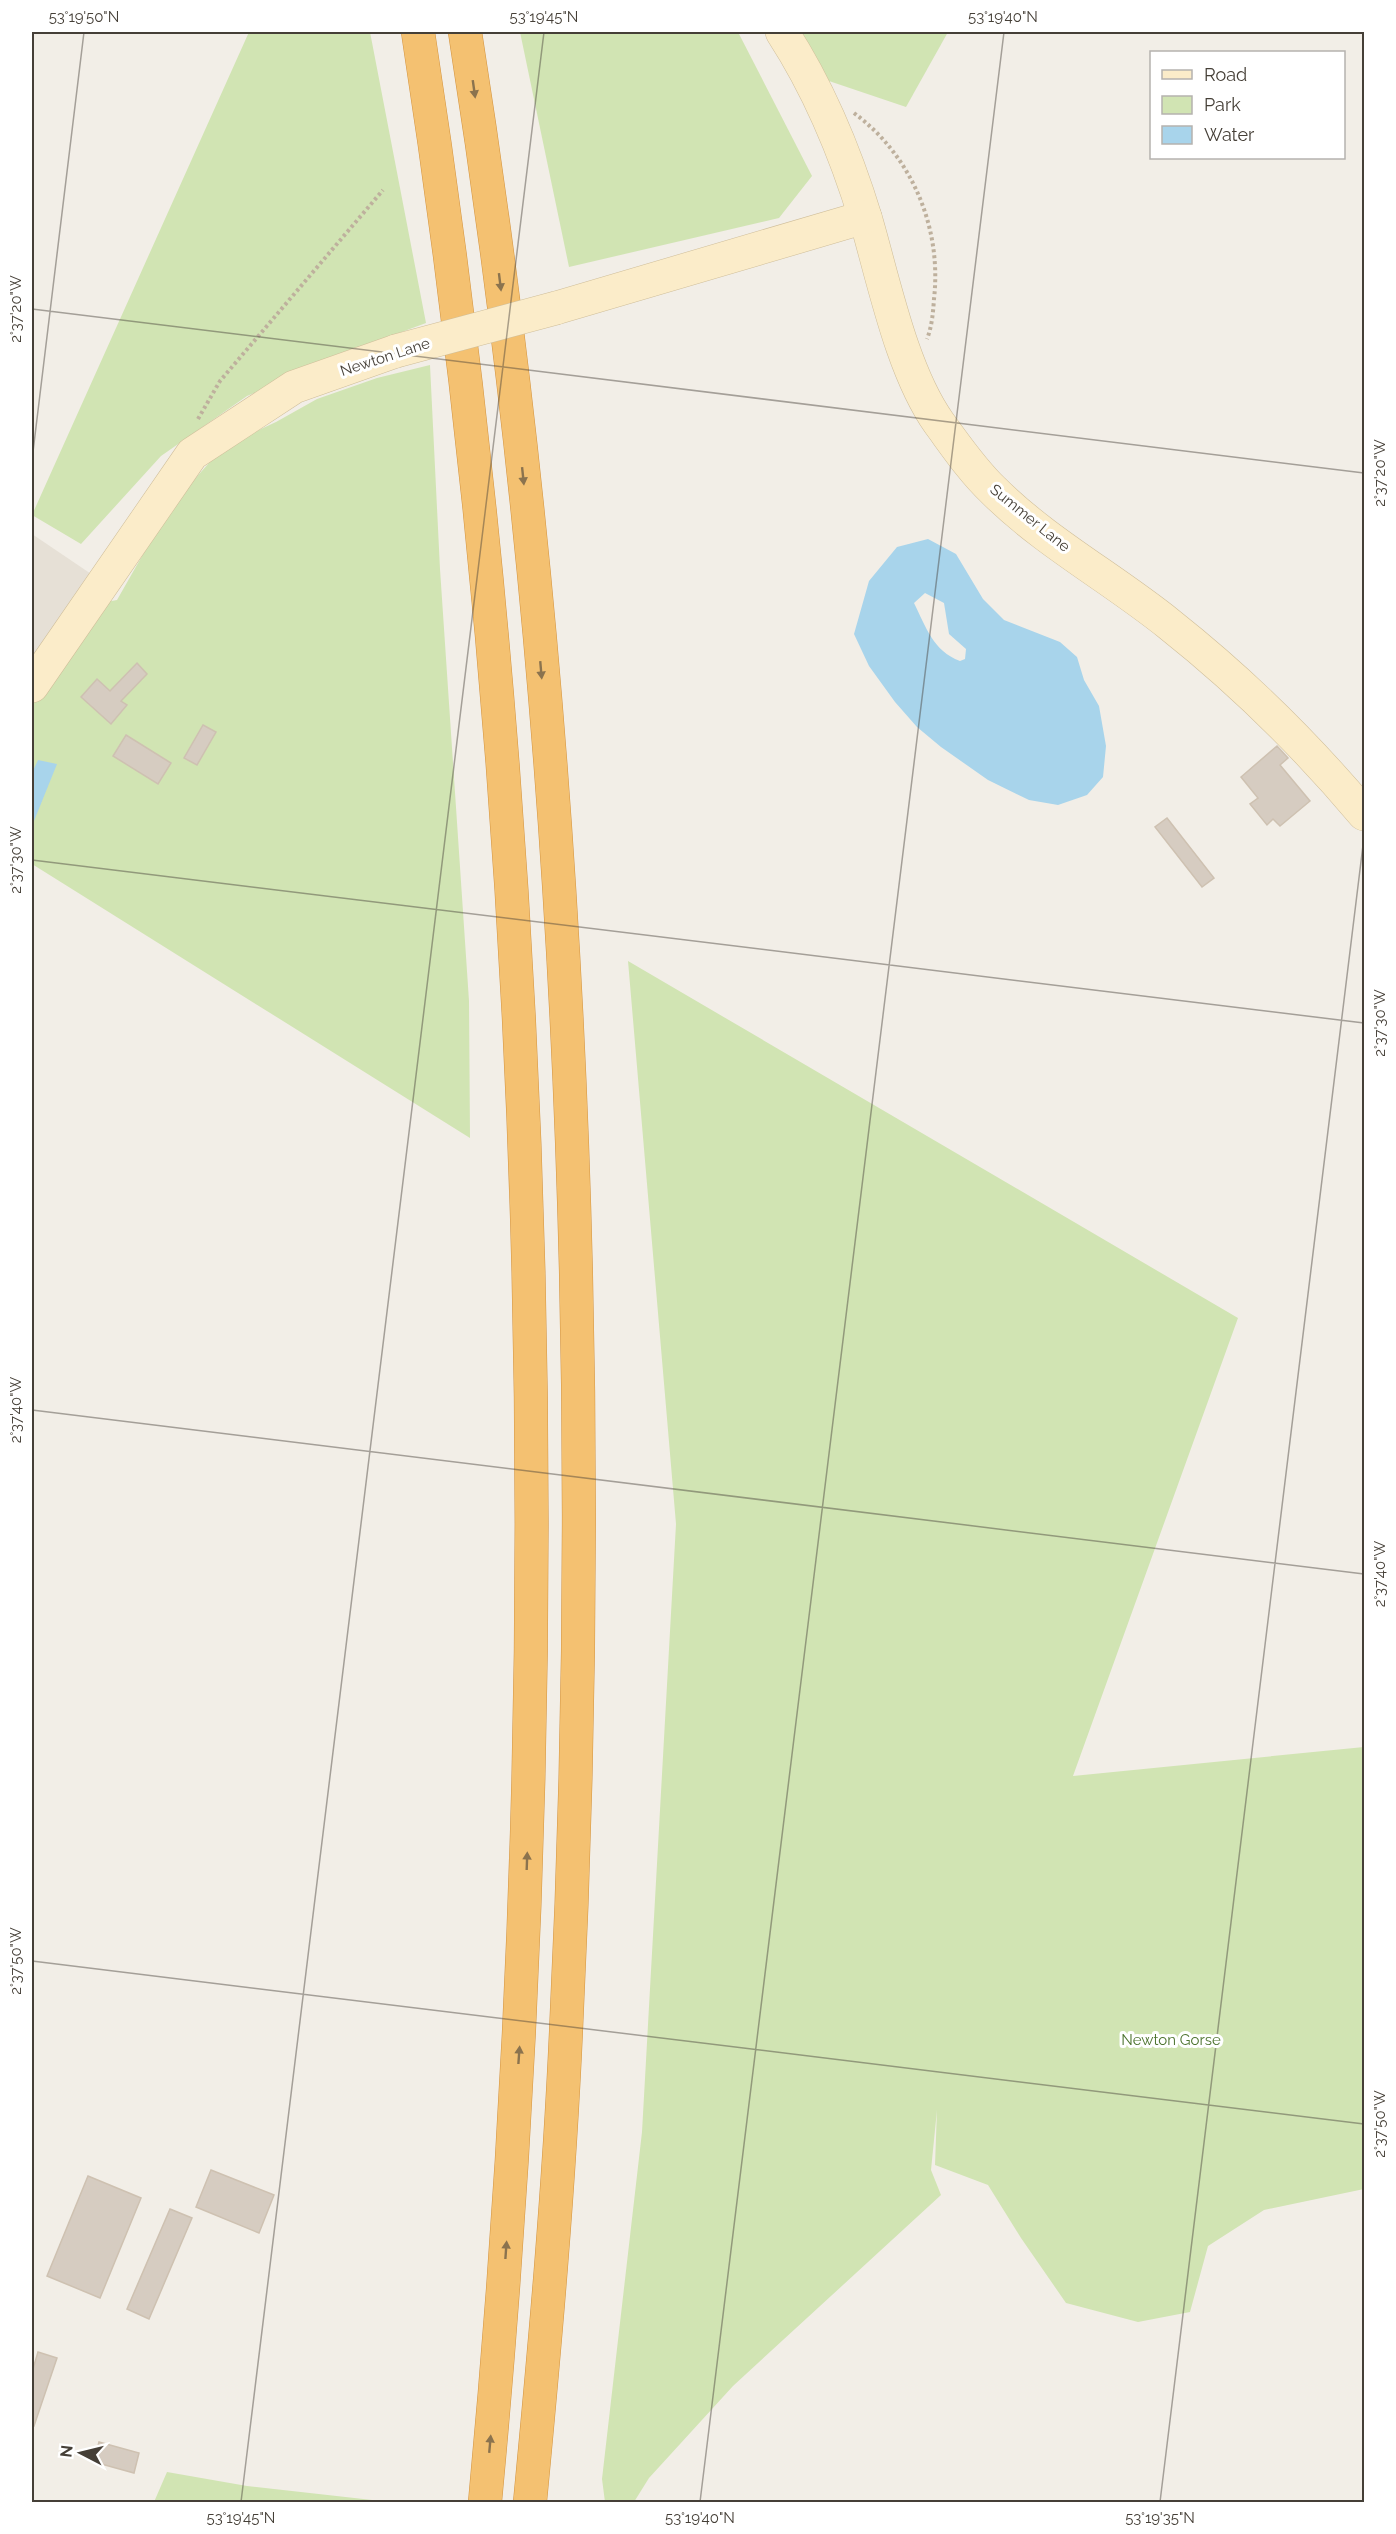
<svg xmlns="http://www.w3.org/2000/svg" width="1396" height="2534" viewBox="0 0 1396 2534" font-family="Raleway,sans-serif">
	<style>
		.residential { fill: #e6e0d6 }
		.green { fill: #d1e4b3 }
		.water { fill: #a8d4eb; fill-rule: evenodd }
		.building { fill: #d6ccc1; stroke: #cec1b1; stroke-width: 1.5 }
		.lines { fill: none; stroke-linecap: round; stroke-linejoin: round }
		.secondary-casing { stroke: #cfbe9a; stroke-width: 34 }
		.highway-casing { stroke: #d39441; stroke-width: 34 }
		.path { stroke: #beb09d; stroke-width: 4; stroke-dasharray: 3 3; stroke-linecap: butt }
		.secondary { stroke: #fbecc9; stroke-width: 33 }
		.highway { stroke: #f4c171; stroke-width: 33 }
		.secondary-bridge-casing { stroke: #cfbe9a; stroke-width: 34; stroke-linecap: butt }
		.secondary-bridge { stroke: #fbecc9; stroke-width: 33 }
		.oneway { fill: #8b734e }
		.ticks { fill: none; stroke: #453f37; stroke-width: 1.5; stroke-opacity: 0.45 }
		.labels { text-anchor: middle; stroke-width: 6; stroke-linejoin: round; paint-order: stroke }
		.street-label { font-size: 15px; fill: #453f37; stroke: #fff }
		.park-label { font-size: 15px; fill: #4c732e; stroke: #fff }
		.neatline { fill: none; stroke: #453f37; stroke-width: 2 }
		.ticks-label { font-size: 15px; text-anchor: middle; fill: #453f37 }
	</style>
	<rect width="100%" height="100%" fill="#f2eee7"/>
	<!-- residential -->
	<path class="residential" d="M32,534L103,582L32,686Z"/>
	<!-- green -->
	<g class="green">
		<path d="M249,32H370L426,323L364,346L247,396L161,456L81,544L32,515Z"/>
		<path d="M520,32H738L812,176L779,218L569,267Z"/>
		<path d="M794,32H948L906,107L826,80Z"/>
		<path d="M430,365L440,569L469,1001L470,1138L32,864V699L101,603L117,600L170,507L224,446L276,422L317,399L377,378Z"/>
		<path d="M628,961L1238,1318L1073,1776L1364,1747V2189L1264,2210L1208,2246L1190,2312L1138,2322L1066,2303L1021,2238L988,2185L935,2165L937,2110L931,2170L941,2195L733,2386L649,2478L634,2502H605L602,2479L642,2132L676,1524Z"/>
		<path d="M167,2472L247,2486L390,2502H154Z"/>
	</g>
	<!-- water -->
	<g class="water">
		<path d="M928,539L956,554L983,599L1004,620L1060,642L1077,657L1084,680L1099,706L1106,746L1103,777L1087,795L1058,805L1029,800L988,780L941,747L917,727L895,702L869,666L854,634L869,581L897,547ZM925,593L944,603L949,634L966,649L965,659L960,661C933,651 926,627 914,603Z"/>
		<path d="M38,760L57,764L34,821L32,819V773Z"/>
	</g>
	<!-- building -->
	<g class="building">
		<path d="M137,663L147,674L121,701L127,705L111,724L81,697L97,679L110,691Z"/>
		<path d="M203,725L216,732L197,765L184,758Z"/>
		<path d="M126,735L171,763L158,784L113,756Z"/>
		<path d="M1277,746L1288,758L1280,765L1310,801L1280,826L1273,819L1267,825L1250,804L1258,798L1241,777Z"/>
		<path d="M1167,818L1214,878L1202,887L1155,827Z"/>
		<path d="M211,2170L274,2195L259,2233L196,2207Z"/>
		<path d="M88,2176L141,2198L100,2298L47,2276Z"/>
		<path d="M170,2209L192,2218L149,2319L127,2309Z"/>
		<path d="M38,2352L57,2358L34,2426L32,2425V2372Z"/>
		<path d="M99,2442L139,2453L134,2473L94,2462Z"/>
	</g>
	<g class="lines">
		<defs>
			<g id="secondary">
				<path d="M782,32C819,89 846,154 866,220C884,282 902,371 939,423C956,446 972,470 993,490C1045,542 1112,578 1169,624C1241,681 1305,744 1364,814"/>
				<path d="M556,308L865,217"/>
				<path d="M32,686L192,454L294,387L396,351"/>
			</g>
			<g id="highway">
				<path d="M418,32C545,853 563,1676 485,2502"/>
				<path d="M465,32C569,691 599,1364 566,2031C559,2188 545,2345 530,2502"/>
			</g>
		</defs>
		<!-- secondary casing -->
		<use href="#secondary" class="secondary-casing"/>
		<!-- highway casing -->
		<use href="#highway" class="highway-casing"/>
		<!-- path -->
		<g class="path">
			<path d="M854,113C912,156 942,228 934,299C933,313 932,326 927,339"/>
			<path d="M198,419L220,381L383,190"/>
		</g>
		<!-- secondary -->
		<use href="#secondary" class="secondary"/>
		<!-- highway -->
		<use href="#highway" class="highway"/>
		<defs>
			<path id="secondary-bridge" d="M396,351L556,308"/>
		</defs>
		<!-- secondary-bridge casing -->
		<use href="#secondary-bridge" class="secondary-bridge-casing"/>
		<!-- secondary-bridge -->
		<use href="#secondary-bridge" class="secondary-bridge"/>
	</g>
	<!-- one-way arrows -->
	<defs><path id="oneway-solid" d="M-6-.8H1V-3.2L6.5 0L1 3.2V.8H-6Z" transform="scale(1.5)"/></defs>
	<g class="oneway">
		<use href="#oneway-solid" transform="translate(474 89) rotate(82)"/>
		<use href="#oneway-solid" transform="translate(500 282) rotate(83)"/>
		<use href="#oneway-solid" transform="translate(523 476) rotate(84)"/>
		<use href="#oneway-solid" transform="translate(541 670) rotate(85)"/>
		<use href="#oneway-solid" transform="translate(527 1861) rotate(-88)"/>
		<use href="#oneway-solid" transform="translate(519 2055) rotate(-86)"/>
		<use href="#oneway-solid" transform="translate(506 2250) rotate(-86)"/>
		<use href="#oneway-solid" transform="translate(490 2444) rotate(-85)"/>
	</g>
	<!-- ticks -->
	<path class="ticks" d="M32,309L1364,473M32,460L84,32M32,860L1364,1023M32,1410L1364,1574M32,1961L1364,2124M241,2502L544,32M700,2502L1004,32M1160,2502L1364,837"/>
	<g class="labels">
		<!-- street labels -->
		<g class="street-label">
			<text transform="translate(385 357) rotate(-18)" y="5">Newton Lane</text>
			<text transform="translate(1030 518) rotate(39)" y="5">Summer Lane</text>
		</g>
		<!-- park labels -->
		<g class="park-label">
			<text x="1171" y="2045">Newton Gorse</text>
		</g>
	</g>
	<!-- border -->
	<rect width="1396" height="2534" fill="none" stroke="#ffffff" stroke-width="66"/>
	<!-- legend -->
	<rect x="1150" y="51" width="195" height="108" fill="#ffffff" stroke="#b5b2af" stroke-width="1.5"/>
	<rect x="1162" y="70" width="30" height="9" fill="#fbecc9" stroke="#b5b2af" stroke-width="1.5"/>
	<text x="1204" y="81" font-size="18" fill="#453f37">Road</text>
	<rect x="1162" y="96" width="30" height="18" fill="#d1e4b3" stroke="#b5b2af" stroke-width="1.5"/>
	<text x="1204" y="111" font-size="18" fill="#453f37">Park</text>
	<rect x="1162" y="126" width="30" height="18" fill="#a8d4eb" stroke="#b5b2af" stroke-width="1.5"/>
	<text x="1204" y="141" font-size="18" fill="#453f37">Water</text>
	<!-- north arrow -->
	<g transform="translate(81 2453) rotate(277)" stroke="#ffffff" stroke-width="4.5" paint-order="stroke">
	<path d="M0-4.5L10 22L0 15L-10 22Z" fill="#453f37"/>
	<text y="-9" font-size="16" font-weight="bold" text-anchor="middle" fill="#453f37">N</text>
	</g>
	<rect x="33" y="33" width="1330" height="2468" class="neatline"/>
	<g class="ticks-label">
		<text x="84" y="22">53°19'50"N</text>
		<text x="544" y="22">53°19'45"N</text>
		<text x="1003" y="22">53°19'40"N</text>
		<text transform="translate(16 309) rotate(-90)" y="5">2°37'20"W</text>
		<text transform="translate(1380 473) rotate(-90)" y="5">2°37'20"W</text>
		<text transform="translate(16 860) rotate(-90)" y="5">2°37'30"W</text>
		<text transform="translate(1380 1023) rotate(-90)" y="5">2°37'30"W</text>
		<text transform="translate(16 1410) rotate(-90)" y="5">2°37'40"W</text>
		<text transform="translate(1380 1574) rotate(-90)" y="5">2°37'40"W</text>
		<text transform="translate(16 1961) rotate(-90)" y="5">2°37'50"W</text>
		<text transform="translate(1380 2124) rotate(-90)" y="5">2°37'50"W</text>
		<text x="241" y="2523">53°19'45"N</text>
		<text x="700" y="2523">53°19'40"N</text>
		<text x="1160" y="2523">53°19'35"N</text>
	</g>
</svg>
